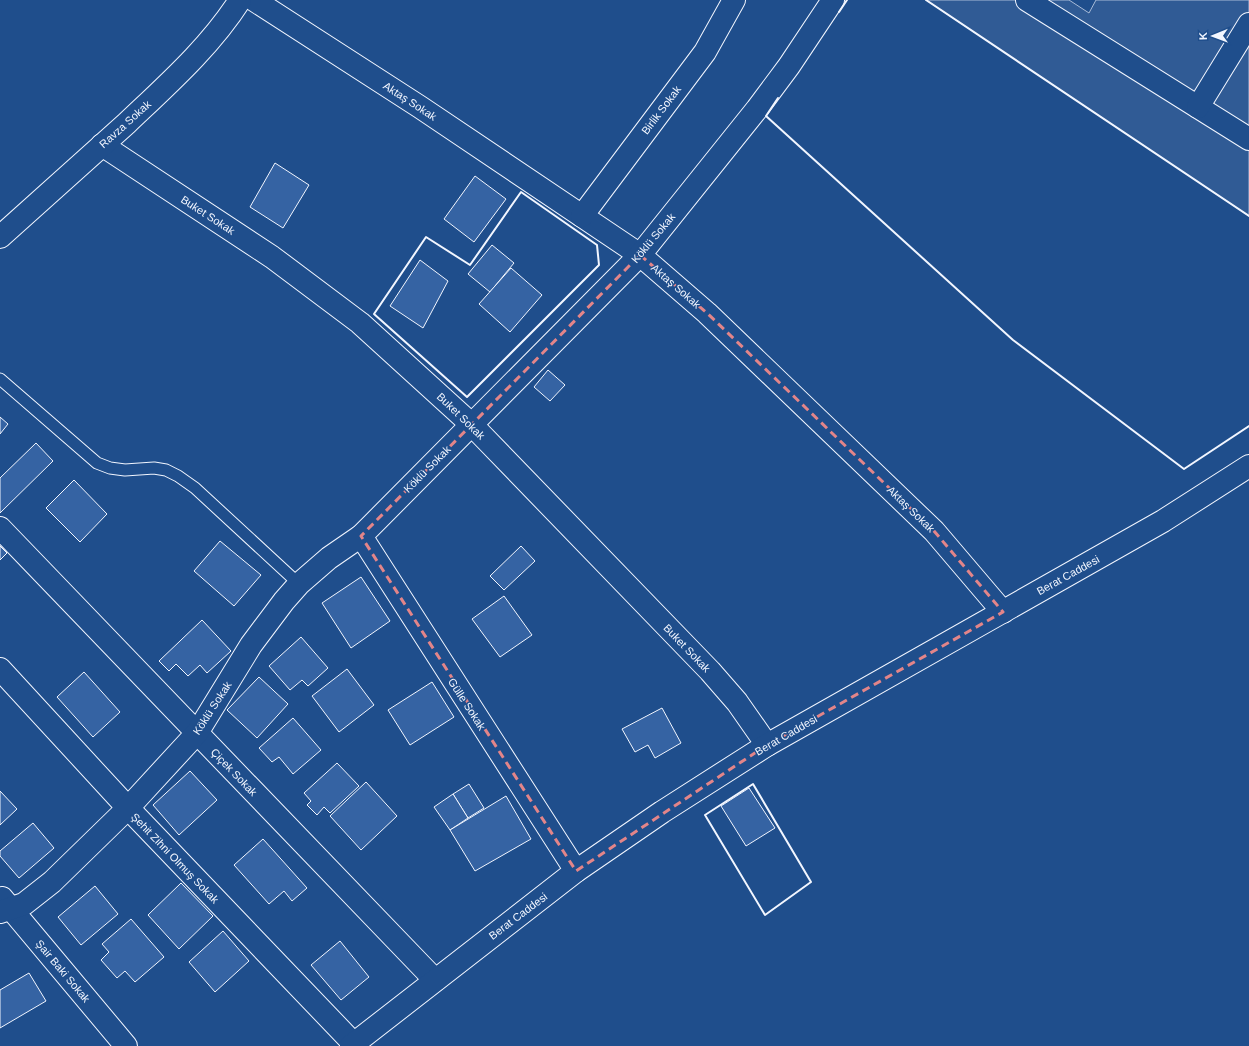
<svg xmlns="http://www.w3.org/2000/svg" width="1249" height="1046" viewBox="0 0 1249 1046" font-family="Helvetica,sans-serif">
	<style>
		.green { fill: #305b95; stroke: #a8bbd7 }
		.building { fill: #3563a3; stroke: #f2f6ff }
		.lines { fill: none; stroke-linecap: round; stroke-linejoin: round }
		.lane-casing { stroke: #f2f6ff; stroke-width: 13 }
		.street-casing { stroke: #f2f6ff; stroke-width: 24 }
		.secondary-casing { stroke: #f2f6ff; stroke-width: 24 }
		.lane { stroke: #1f4e8c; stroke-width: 11 }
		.street { stroke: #1f4e8c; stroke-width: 22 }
		.secondary { stroke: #1f4e8c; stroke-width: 22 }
		.wall { stroke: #f2f6ff; stroke-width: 2 }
		.marked { fill: none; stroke: #e38589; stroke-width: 3; stroke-dasharray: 8 5; stroke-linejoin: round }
		.labels { text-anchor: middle; stroke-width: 3; stroke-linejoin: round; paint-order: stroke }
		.street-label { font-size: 11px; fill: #f2f6ff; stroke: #1f4e8c }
	</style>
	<rect width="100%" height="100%" fill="#1f4e8c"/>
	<!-- green -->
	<path class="green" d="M926,0H1069L1089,13L1096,0H1249V216Z"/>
	<!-- building -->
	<g class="building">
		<path d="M275,163L309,185L283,228L250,207Z"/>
		<path d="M475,176L506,199L474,242L444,219Z"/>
		<path d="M492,245L514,263L490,292L468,274Z"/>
		<path d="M420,260L448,281L423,328L390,306Z"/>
		<path d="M511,268L542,295L510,332L479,304Z"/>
		<path d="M548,370L565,385L550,401L534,387Z"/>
		<path d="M0,417L8,424L0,434Z"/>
		<path d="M36,443L53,461L0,513V478Z"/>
		<path d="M74,480L107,514L80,542L46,508Z"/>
		<path d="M220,541L261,575L234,606L194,571Z"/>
		<path d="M0,546L7,553L0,560Z"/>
		<path d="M521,546L535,561L504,590L490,576Z"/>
		<path d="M361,577L390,621L351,648L322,603Z"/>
		<path d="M504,596L532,635L500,657L472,619Z"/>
		<path d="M202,620L231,651L207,673L200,665L188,676L176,664L169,671L159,661Z"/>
		<path d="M301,637L328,668L308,686L302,680L290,690L269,666Z"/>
		<path d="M347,669L374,705L339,732L312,696Z"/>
		<path d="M84,672L120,712L93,737L57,697Z"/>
		<path d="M259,677L288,704L257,738L227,710Z"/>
		<path d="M432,682L454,717L410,745L388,710Z"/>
		<path d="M662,708L681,743L655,758L648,745L635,752L622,729Z"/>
		<path d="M293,718L321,750L293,774L279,757L272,762L259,748Z"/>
		<path d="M337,763L359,786L330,813L324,807L317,815L307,805L311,801L304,793Z"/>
		<path d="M190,771L217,800L179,835L153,805Z"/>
		<path d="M366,782L397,816L361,850L330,816Z"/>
		<path d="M469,784L484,808L468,818L453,794Z"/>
		<path d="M749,788L775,828L746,846L721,806Z"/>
		<path d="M0,791L17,809L0,825Z"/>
		<path d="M453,794L468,818L450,830L434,807Z"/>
		<path d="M506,796L531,839L475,871L450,830Z"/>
		<path d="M33,823L54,848L19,878L0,856V851Z"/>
		<path d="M263,839L307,888L292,901L284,891L269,904L234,865Z"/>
		<path d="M181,883L213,916L179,949L148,915Z"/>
		<path d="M95,886L118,914L81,945L58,917Z"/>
		<path d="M131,919L164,957L135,982L125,971L117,978L101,960L109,952L102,944Z"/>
		<path d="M223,931L249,961L215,992L189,962Z"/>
		<path d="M340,941L369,977L341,1000L311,965Z"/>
		<path d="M29,973L46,1001L0,1028V990Z"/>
	</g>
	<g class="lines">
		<defs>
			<path id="lane" d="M0,379L97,463L110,468L125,470L154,468L166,470L178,476L195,488L299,584"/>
			<g id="street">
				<path d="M254,0L420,107L640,255L707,313L934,531L1003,612"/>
				<path d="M1027,0L1249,139"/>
				<path d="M1198,107L1249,24"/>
				<path d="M102,145L272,257L360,323L471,424L710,671L737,702L767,745"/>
				<path d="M582,216L705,52L734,0"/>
				<path d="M0,237C42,199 85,161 127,123C167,85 210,47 240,0"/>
				<path d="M0,528L435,980"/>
				<path d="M361,536L576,871"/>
				<path d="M0,669L128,808L354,1044"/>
				<path d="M2,898L126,1046"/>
				<path d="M0,912L24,904L52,882L128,808L197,733L251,645L284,601L299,584L329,558L361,536L374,523L640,255L757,109L789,66L833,0"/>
			</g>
			<path id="secondary" d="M351,1046L576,871L662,812L767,745L1163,521L1249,466"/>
		</defs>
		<!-- lane casing -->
		<use href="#lane" class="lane-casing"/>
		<!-- street casing -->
		<use href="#street" class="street-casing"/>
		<!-- secondary casing -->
		<use href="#secondary" class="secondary-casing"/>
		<!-- lane -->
		<use href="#lane" class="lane"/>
		<!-- street -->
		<use href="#street" class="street"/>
		<!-- secondary -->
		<use href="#secondary" class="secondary"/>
		<!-- wall -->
		<g class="wall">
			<path d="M926,0L1249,216"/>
			<path d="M839,12L847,0"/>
			<path d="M778,98L766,116L1013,340L1184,469L1249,426"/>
			<path d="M521,192L597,245L599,265L467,397L374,314L426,237L470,265Z"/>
			<path d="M753,784L811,882L765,915L705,815Z"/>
		</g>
	</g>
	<!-- marked area -->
	<path class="marked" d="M640,255L707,313L934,531L1003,612L767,745L576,871L361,536Z"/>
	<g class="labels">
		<!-- street labels -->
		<g class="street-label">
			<text transform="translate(410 101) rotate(33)" y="4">Aktaş Sokak</text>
			<text transform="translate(661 110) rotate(-53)" y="4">Birlik Sokak</text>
			<text transform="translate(125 124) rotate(-42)" y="4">Ravza Sokak</text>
			<text transform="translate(208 215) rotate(33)" y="4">Buket Sokak</text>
			<text transform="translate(653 238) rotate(-50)" y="4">Köklü Sokak</text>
			<text transform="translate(676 286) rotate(41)" y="4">Aktaş Sokak</text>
			<text transform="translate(461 416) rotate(44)" y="4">Buket Sokak</text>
			<text transform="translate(427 469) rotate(-45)" y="4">Köklü Sokak</text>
			<text transform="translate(911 509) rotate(44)" y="4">Aktaş Sokak</text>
			<text transform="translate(1068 575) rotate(-29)" y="4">Berat Caddesi</text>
			<text transform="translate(687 648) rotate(46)" y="4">Buket Sokak</text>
			<text transform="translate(467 704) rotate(57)" y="4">Gülle Sokak</text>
			<text transform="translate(212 708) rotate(-57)" y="4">Köklü Sokak</text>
			<text transform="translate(786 735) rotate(-30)" y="4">Berat Caddesi</text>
			<text transform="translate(234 772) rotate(46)" y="4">Çiçek Sokak</text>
			<text transform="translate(175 858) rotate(46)" y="4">Şehit Zihni Olmuş Sokak</text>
			<text transform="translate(518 916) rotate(-37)" y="4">Berat Caddesi</text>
			<text transform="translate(63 971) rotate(50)" y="4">Şair Baki Sokak</text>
		</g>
	</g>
	<!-- north arrow -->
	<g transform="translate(1213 36) rotate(269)" stroke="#1f4e8c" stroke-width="3" paint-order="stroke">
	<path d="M0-3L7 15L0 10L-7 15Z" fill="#f2f6ff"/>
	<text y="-6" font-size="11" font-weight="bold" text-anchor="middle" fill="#f2f6ff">K</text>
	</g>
</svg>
